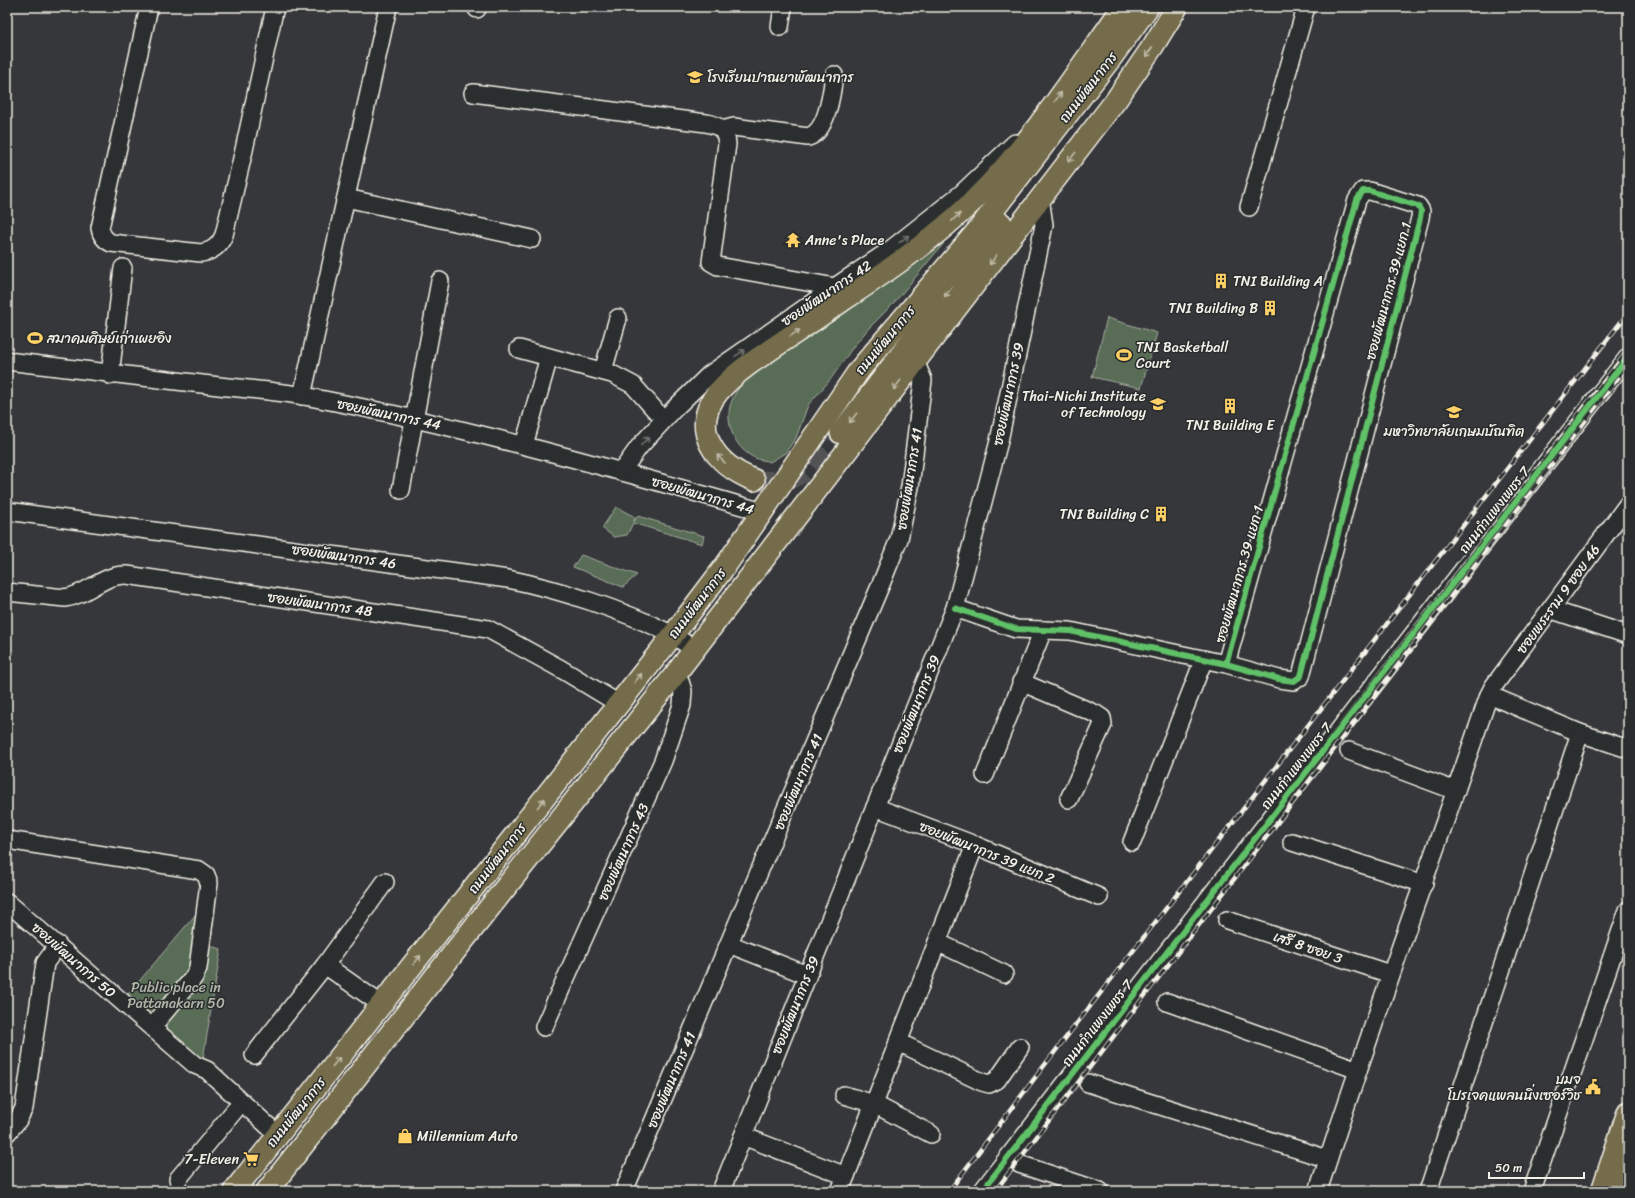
<svg xmlns="http://www.w3.org/2000/svg" width="1635" height="1198" viewBox="0 0 1635 1198" font-family="Sriracha,'Playpen Sans Thai',sans-serif">
	<style>
		.green { fill: #586c57; stroke: #a6aea0 }
		.lines { fill: none; stroke-linecap: round; stroke-linejoin: round }
		.major-tunnel { stroke: #525355; stroke-width: 21; stroke-dasharray: 21 10; stroke-linecap: butt }
		.minor-casing { stroke: #f4f1e8; stroke-width: 20 }
		.major-casing { stroke: #f4f1e8; stroke-width: 24 }
		.highway-casing { stroke: #f4f1e8; stroke-width: 25 }
		.minor { stroke: #2a2d2e; stroke-width: 17 }
		.major { stroke: #746c4b; stroke-width: 21 }
		.highway { stroke: #746c4b; stroke-width: 22 }
		.rail-casing { stroke: #f4f1e8; stroke-width: 4.5 }
		.rail { stroke: #2a2d2e; stroke-width: 3; stroke-dasharray: 9; stroke-linecap: butt }
		.cycleway-casing { stroke: #2a2d2e; stroke-width: 8 }
		.cycleway { stroke: #61c268; stroke-width: 6 }
		.oneway { stroke: #c1bca9 }
		.oneway2 { stroke: #71726f }
		.labels { text-anchor: middle; stroke-width: 3; stroke-linejoin: round; paint-order: stroke }
		.poi-label { font-size: 14px; fill: #f4f1e8; stroke: #2a2d2e; text-anchor: start }
		.street-label { font-size: 14px; fill: #f4f1e8; stroke: #2a2d2e }
		.park-label { font-size: 14px; fill: #aeb5a7; stroke: #2a2d2e }
	</style>
	<rect width="100%" height="100%" fill="#36373b"/>
	<filter id="ink" filterUnits="userSpaceOnUse"><feTurbulence type="fractalNoise" baseFrequency=".025" numOctaves="2"/><feDisplacementMap in="SourceGraphic" scale="8" xChannelSelector="R" yChannelSelector="G"/><feConvolveMatrix kernelMatrix="1 2 1 2 8 2 1 2 1" color-interpolation-filters="sRGB"/></filter>
	<g filter="url(#ink)">
		<!-- green -->
		<g class="green">
			<path d="M944,243L893,304L869,328L853,347L830,380L808,405L796,438L785,453L770,462C765,460 759,460 755,458C735,449 724,423 731,403C736,388 747,378 757,368Z"/>
			<path d="M1107,318L1157,333L1141,388L1092,377Z"/>
			<path d="M616,507L635,517L634,522L638,516L704,536L702,544L633,523L627,535L614,537L602,528Z"/>
			<path d="M581,555L637,575L623,587L573,567Z"/>
			<path d="M196,914L205,918L202,944L221,949L203,1059L192,1058L124,999Z"/>
		</g>
		<g class="lines">
			<!-- major-tunnel -->
			<path class="major-tunnel" d="M754,480C797,488 817,463 841,433"/>
			<defs>
				<g id="minor">
					<path d="M149,7L100,228C101,235 105,240 111,243L201,253C213,251 219,246 224,235L244,150L275,7"/>
					<path d="M477,9V7"/>
					<path d="M780,27L783,7"/>
					<path d="M473,93L706,123C719,125 726,130 727,144L711,262L718,266L835,287"/>
					<path d="M723,130L734,127L808,137C827,132 832,92 834,75"/>
					<path d="M346,198L532,239"/>
					<path d="M1249,207L1306,7"/>
					<path d="M519,349L612,374L633,385L655,410"/>
					<path d="M7,361C78,370 148,377 219,386C247,389 276,391 304,396C459,425 611,468 763,512"/>
					<path d="M603,371L618,318"/>
					<path d="M110,375L123,268"/>
					<path d="M302,396L388,7"/>
					<path d="M524,445L549,357"/>
					<path d="M621,472L639,447L674,409L709,375L835,287L890,250L962,193L1015,143"/>
					<path d="M401,490L440,281"/>
					<path d="M7,511L508,579C561,590 623,610 671,634C679,638 687,645 694,650"/>
					<path d="M7,592L65,598C88,595 102,574 127,575L488,629L561,669L619,704"/>
					<path d="M955,608L1016,629L1070,631L1226,664L1279,679L1294,681L1301,676L1420,218L1421,211L1418,206L1370,191H1363L1357,200L1226,664"/>
					<path d="M1552,610L1628,635"/>
					<path d="M1021,682L1096,714L1102,718L1103,724L1069,799"/>
					<path d="M1489,695L1580,733L1628,749"/>
					<path d="M1349,751L1456,791"/>
					<path d="M985,775L1043,630"/>
					<path d="M875,807L975,845L1099,897"/>
					<path d="M7,840L199,870L206,875L209,883L198,968L194,977L152,1027"/>
					<path d="M1132,842L1204,659"/>
					<path d="M1292,842L1424,884"/>
					<path d="M7,902L195,1065L207,1070L278,1135"/>
					<path d="M1227,920L1390,974"/>
					<path d="M937,942L1004,974"/>
					<path d="M729,944L807,975"/>
					<path d="M325,965L382,1005"/>
					<path d="M1167,1002L1358,1070"/>
					<path d="M544,1027L663,761L682,705L683,691L677,672"/>
					<path d="M898,1042L982,1082L989,1084L997,1080L1020,1047"/>
					<path d="M254,1055L325,965L385,882"/>
					<path d="M1088,1083L1328,1159"/>
					<path d="M844,1095L874,1104L931,1134"/>
					<path d="M7,1133L18,1120L24,1108L45,963L58,945"/>
					<path d="M743,1136L846,1176"/>
					<path d="M1019,1164L1100,1191"/>
					<path d="M178,1179L235,1110"/>
					<path d="M624,1191L881,584L899,539L910,487L923,380L915,361"/>
					<path d="M721,1191L955,608L999,441L1044,225L1040,198"/>
					<path d="M840,1191L975,845"/>
					<path d="M982,1191L1628,357"/>
					<path d="M1318,1191C1371,1025 1432,861 1489,695L1493,687L1628,504"/>
					<path d="M1428,1191L1580,733"/>
					<path d="M1532,1191L1628,910"/>
				</g>
				<g id="major">
					<path d="M841,433L1001,223"/>
					<path d="M754,480C716,465 688,430 718,392C727,382 737,373 748,365C781,342 815,320 848,297C892,268 935,238 973,201C1031,144 1076,73 1123,7"/>
					<path d="M234,1191L673,635L726,565L860,369L978,230L1111,58L1148,7"/>
					<path d="M267,1191L459,946L677,672L1116,100L1153,46L1177,7"/>
					<path d="M1602,1191L1628,1112"/>
				</g>
				<path id="highway" d="M1616,1191L1628,1156"/>
			</defs>
			<!-- minor casing -->
			<use href="#minor" class="minor-casing"/>
			<!-- major casing -->
			<use href="#major" class="major-casing"/>
			<!-- highway casing -->
			<use href="#highway" class="highway-casing"/>
			<!-- minor -->
			<use href="#minor" class="minor"/>
			<!-- major -->
			<use href="#major" class="major"/>
			<!-- highway -->
			<use href="#highway" class="highway"/>
			<defs>
				<g id="rail">
					<path d="M949,1191L1050,1058L1628,313"/>
					<path d="M984,1191L1628,350"/>
					<path d="M995,1191L1628,365"/>
				</g>
			</defs>
			<!-- rail casing -->
			<use href="#rail" class="rail-casing"/>
			<!-- rail -->
			<use href="#rail" class="rail"/>
			<defs>
				<g id="cycleway">
					<path d="M955,608L1016,629L1070,631L1226,664L1279,679L1294,681L1301,676L1420,218L1421,211L1418,206L1370,191H1363L1357,200L1226,664"/>
					<path d="M982,1191L1628,357"/>
				</g>
			</defs>
			<!-- cycleway casing -->
			<use href="#cycleway" class="cycleway-casing"/>
			<!-- cycleway -->
			<use href="#cycleway" class="cycleway"/>
		</g>
		<!-- one-way arrows -->
		<defs><path id="oneway-shaft" d="M-6 0H5M1.5-3L5.5 0L1.5 3" fill="none" stroke-width="1.6" stroke-linecap="round" stroke-linejoin="round"/></defs>
		<g class="oneway">
			<use href="#oneway-shaft" transform="translate(1149 52) rotate(124)"/>
			<use href="#oneway-shaft" transform="translate(1058 97) rotate(-54)"/>
			<use href="#oneway-shaft" transform="translate(1072 157) rotate(128)"/>
			<use href="#oneway-shaft" transform="translate(956 217) rotate(-43)"/>
			<use href="#oneway-shaft" transform="translate(993 260) rotate(127)"/>
			<use href="#oneway-shaft" transform="translate(948 292) rotate(127)"/>
			<use href="#oneway-shaft" transform="translate(795 333) rotate(-34)"/>
			<use href="#oneway-shaft" transform="translate(897 385) rotate(127)"/>
			<use href="#oneway-shaft" transform="translate(853 418) rotate(127)"/>
			<use href="#oneway-shaft" transform="translate(721 459) rotate(-135)"/>
			<use href="#oneway-shaft" transform="translate(638 678) rotate(-52)"/>
			<use href="#oneway-shaft" transform="translate(541 803) rotate(-52)"/>
			<use href="#oneway-shaft" transform="translate(417 960) rotate(-52)"/>
			<use href="#oneway-shaft" transform="translate(336 1062) rotate(-51)"/>
		</g>
		<g class="oneway2">
			<use href="#oneway-shaft" transform="translate(904 239) rotate(-38)"/>
			<use href="#oneway-shaft" transform="translate(740 353) rotate(-35)"/>
			<use href="#oneway-shaft" transform="translate(645 441) rotate(-47)"/>
		</g>
	</g>
	<!-- icons -->
	<defs>
		<symbol id="school-bare" viewBox="-9 -9 18 18"><path d="M0-5L7-2L0 1L-7-2ZM-4 1L0 2.5L4 1V4Q0 6-4 4Z" fill="#ffd166" stroke="#2a2d2e" stroke-width="2.5" paint-order="stroke"/></symbol>
		<symbol id="temple-bare" viewBox="-9 -9 18 18"><path d="M0-6L5-2H3V0L6.5 2.5H4V6H1.5V3h-3V6H-4V2.5H-6.5L-3 0V-2H-5Z" fill="#ffd166" stroke="#2a2d2e" stroke-width="2.5" paint-order="stroke"/></symbol>
		<symbol id="building-bare" viewBox="-9 -9 18 18"><path d="M-4-6H4V6H1V3H-1V6H-4ZM-2.5-4.3h1.7v1.8h-1.7ZM.8-4.3h1.7v1.8H.8ZM-2.5-1h1.7V.8h-1.7ZM.8-1h1.7V.8H.8Z" fill="#ffd166" stroke="#2a2d2e" stroke-width="2.5" paint-order="stroke"/></symbol>
		<symbol id="stadium-bare" viewBox="-9 -9 18 18"><path d="M0-5a6.5 5 0 1 0 0 10a6.5 5 0 1 0 0-10ZM-3.5-1.8h7v3.6h-7Z" fill="#ffd166" stroke="#2a2d2e" stroke-width="2.5" paint-order="stroke"/></symbol>
		<symbol id="university-bare" viewBox="-9 -9 18 18"><path d="M0-5L7-2L0 1L-7-2ZM-4 1L0 2.5L4 1V4Q0 6-4 4Z" fill="#ffd166" stroke="#2a2d2e" stroke-width="2.5" paint-order="stroke"/></symbol>
		<symbol id="civic-bare" viewBox="-9 -9 18 18"><path d="M-.6-6.5H3V-4.5H.6V-3L4-1V1h2V6H-6V1h2V-1L-.6-3ZM-1.2 2.5V6h2.4V2.5Z" fill="#ffd166" stroke="#2a2d2e" stroke-width="2.5" paint-order="stroke"/></symbol>
		<symbol id="shop-bare" viewBox="-9 -9 18 18"><path d="M-5-2.5h2.3a2.7 3.5 0 0 1 5.4 0H5L5.5 6h-11ZM-1.5-2.5h3a1.5 2.3 0 0 0-3 0Z" fill="#ffd166" stroke="#2a2d2e" stroke-width="2.5" paint-order="stroke"/></symbol>
		<symbol id="supermarket-bare" viewBox="-9 -9 18 18"><path d="M-6-5.5h2.5l.6 2H6L4.5 2H-2.5L-4.4-4H-6ZM-1.5 3.2a1.3 1.3 0 1 0 .1 0ZM3 3.2a1.3 1.3 0 1 0 .1 0Z" fill="#ffd166" stroke="#2a2d2e" stroke-width="2.5" paint-order="stroke"/></symbol>
	</defs>
	<g fill-rule="evenodd">
		<use href="#school-bare" x="684" y="66" width="22" height="22"/>
		<use href="#temple-bare" x="782" y="229" width="22" height="22"/>
		<use href="#building-bare" x="1210" y="270" width="22" height="22"/>
		<use href="#building-bare" x="1259" y="297" width="22" height="22"/>
		<use href="#stadium-bare" x="24" y="327" width="22" height="22"/>
		<use href="#stadium-bare" x="1113" y="344" width="22" height="22"/>
		<use href="#school-bare" x="1147" y="393" width="22" height="22"/>
		<use href="#building-bare" x="1219" y="395" width="22" height="22"/>
		<use href="#university-bare" x="1443" y="401" width="22" height="22"/>
		<use href="#building-bare" x="1150" y="503" width="22" height="22"/>
		<use href="#civic-bare" x="1582" y="1076" width="22" height="22"/>
		<use href="#shop-bare" x="394" y="1125" width="22" height="22"/>
		<use href="#supermarket-bare" x="240" y="1148" width="22" height="22"/>
	</g>
	<g class="labels">
		<!-- poi labels -->
		<g class="poi-label">
			<text x="707" y="82">โรงเรียนปาณยาพัฒนาการ</text>
			<text x="805" y="245">Anne's Place</text>
			<text x="1233" y="286">TNI Building A</text>
			<text x="1258" y="313" text-anchor="end">TNI Building B</text>
			<text x="47" y="343">สมาคมศิษย์เก่าเผยอิง</text>
			<text x="1136" y="352">TNI Basketball<tspan x="1136" dy="16">Court</tspan></text>
			<text x="1146" y="401" text-anchor="end">Thai-Nichi Institute<tspan x="1146" dy="16">of Technology</tspan></text>
			<text x="1230" y="430" text-anchor="middle">TNI Building E</text>
			<text x="1454" y="436" text-anchor="middle">มหาวิทยาลัยเกษมบัณฑิต</text>
			<text x="1149" y="519" text-anchor="end">TNI Building C</text>
			<text x="1581" y="1084" text-anchor="end">บมจ<tspan x="1581" dy="16">โปรเจคแพลนนิ่งเซอร์วิช</tspan></text>
			<text x="417" y="1141">Millennium Auto</text>
			<text x="239" y="1164" text-anchor="end">7-Eleven</text>
		</g>
		<!-- street labels -->
		<g class="street-label">
			<text transform="translate(1088 87) rotate(-52)" y="5">ถนนพัฒนาการ</text>
			<text transform="translate(1388 291) rotate(-75)" y="5">ซอยพัฒนาการ 39 แยก 1</text>
			<text transform="translate(826 293) rotate(-34)" y="5">ซอยพัฒนาการ 42</text>
			<text transform="translate(885 340) rotate(-50)" y="5">ถนนพัฒนาการ</text>
			<text transform="translate(1008 394) rotate(-78)" y="5">ซอยพัฒนาการ 39</text>
			<text transform="translate(389 414) rotate(12)" y="5">ซอยพัฒนาการ 44</text>
			<text transform="translate(909 479) rotate(-81)" y="5">ซอยพัฒนาการ 41</text>
			<text transform="translate(703 495) rotate(16)" y="5">ซอยพัฒนาการ 44</text>
			<text transform="translate(1494 510) rotate(-52)" y="5">ถนนกำแพงเพชร 7</text>
			<text transform="translate(344 556) rotate(8)" y="5">ซอยพัฒนาการ 46</text>
			<text transform="translate(1239 574) rotate(-74)" y="5">ซอยพัฒนาการ 39 แยก 1</text>
			<text transform="translate(1558 599) rotate(-54)" y="5">ซอยพระราม 9 ซอย 46</text>
			<text transform="translate(697 603) rotate(-52)" y="5">ถนนพัฒนาการ</text>
			<text transform="translate(320 604) rotate(8)" y="5">ซอยพัฒนาการ 48</text>
			<text transform="translate(916 704) rotate(-68)" y="5">ซอยพัฒนาการ 39</text>
			<text transform="translate(1296 766) rotate(-52)" y="5">ถนนกำแพงเพชร 7</text>
			<text transform="translate(798 782) rotate(-67)" y="5">ซอยพัฒนาการ 41</text>
			<text transform="translate(623 852) rotate(-66)" y="5">ซอยพัฒนาการ 43</text>
			<text transform="translate(987 852) rotate(22)" y="5">ซอยพัฒนาการ 39 แยก 2</text>
			<text transform="translate(497 858) rotate(-52)" y="5">ถนนพัฒนาการ</text>
			<text transform="translate(1308 947) rotate(19)" y="5">เสรี 8 ซอย 3</text>
			<text transform="translate(74 960) rotate(41)" y="5">ซอยพัฒนาการ 50</text>
			<text transform="translate(795 1005) rotate(-68)" y="5">ซอยพัฒนาการ 39</text>
			<text transform="translate(1097 1023) rotate(-52)" y="5">ถนนกำแพงเพชร 7</text>
			<text transform="translate(671 1080) rotate(-67)" y="5">ซอยพัฒนาการ 41</text>
			<text transform="translate(296 1112) rotate(-51)" y="5">ถนนพัฒนาการ</text>
		</g>
		<!-- park labels -->
		<g class="park-label">
			<text x="176" y="992">Public place in<tspan x="176" dy="16">Pattanakarn 50</tspan></text>
		</g>
	</g>
	<!-- margin -->
	<rect width="1635" height="1198" fill="none" stroke="#2a2d2e" stroke-width="24"/>
	<rect x="12" y="12" width="1611" height="1174" fill="none" stroke="#f4f1e8" stroke-width="1.5" filter="url(#ink)"/>
	<!-- scale -->
	<path d="M1489 1172v6h95v-6" fill="none" stroke="#f4f1e8" stroke-width="2"/>
	<text x="1495" y="1172" font-size="12" fill="#f4f1e8" stroke="#2a2d2e" stroke-width="3" paint-order="stroke">50 m</text>
</svg>
